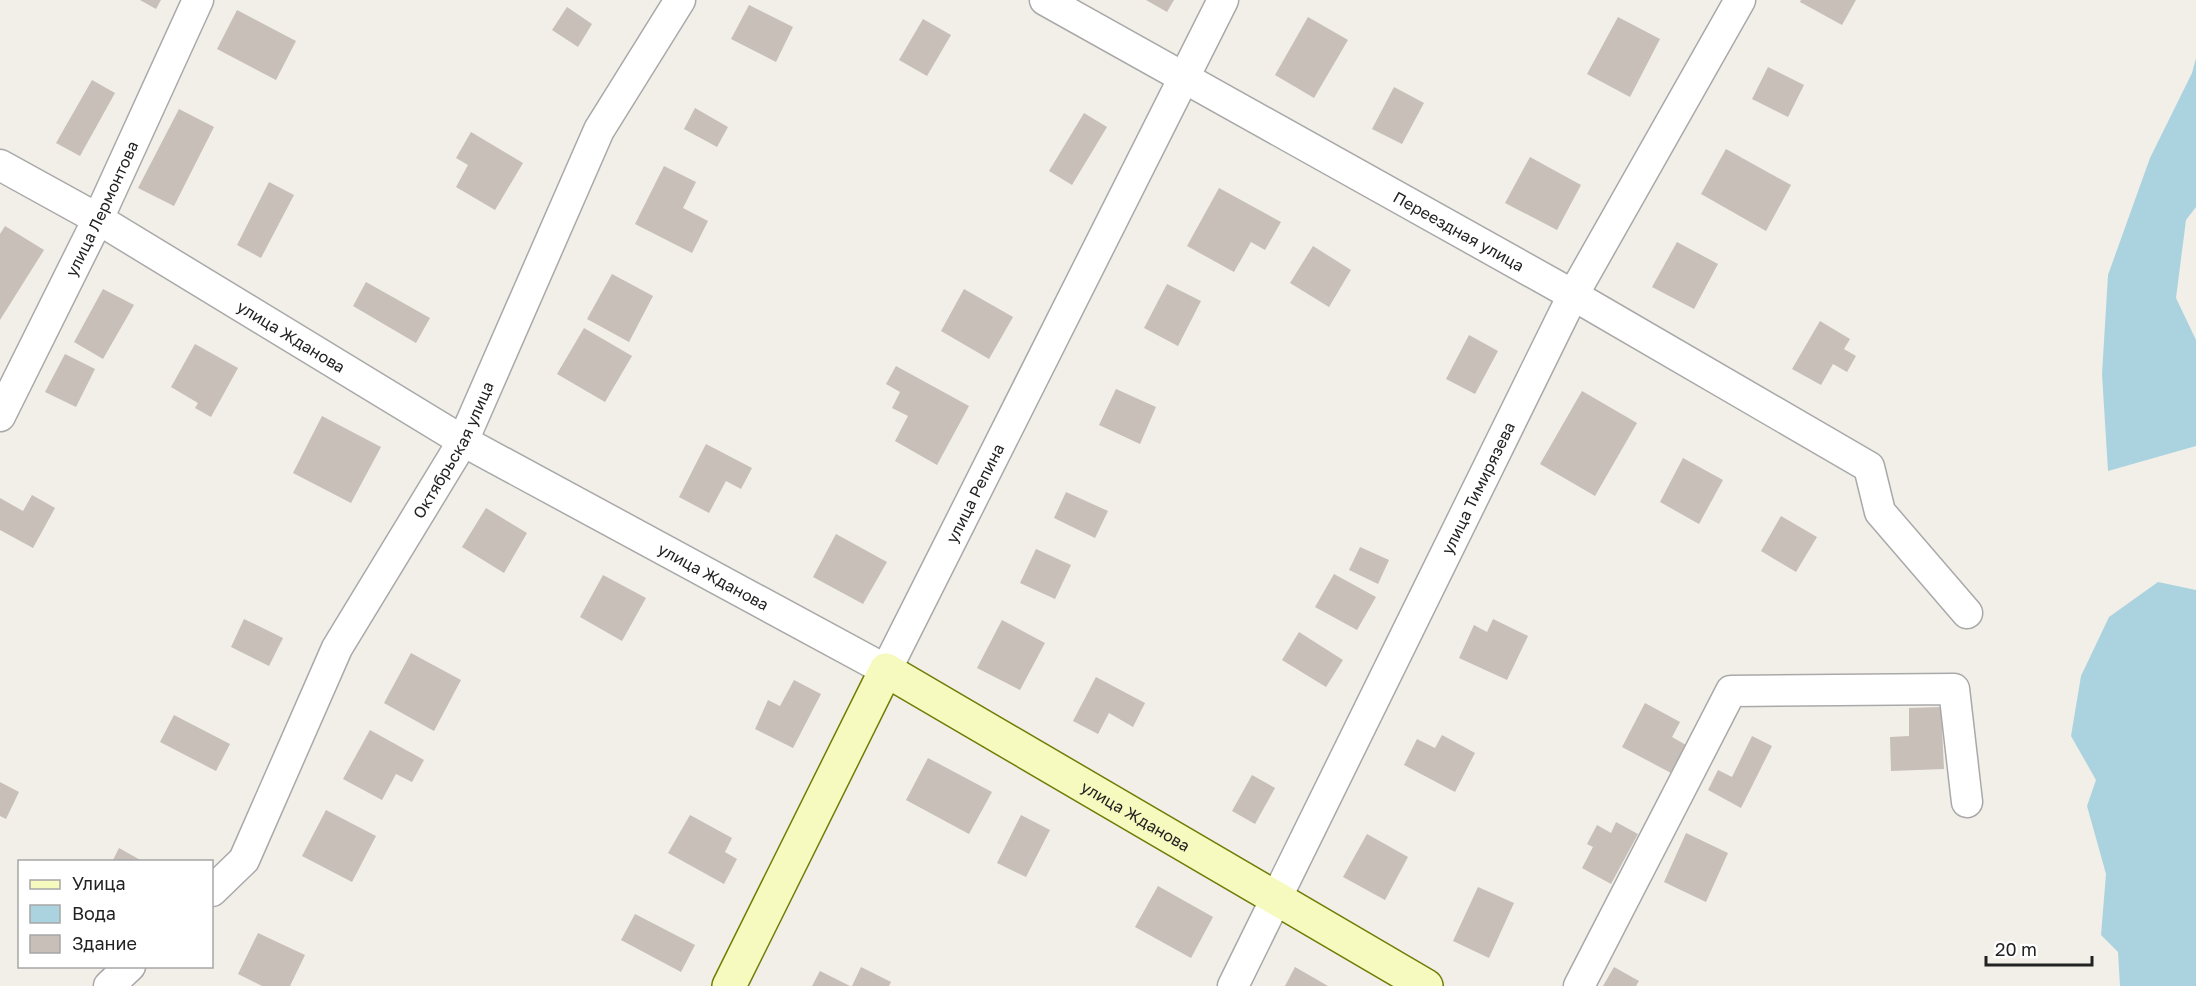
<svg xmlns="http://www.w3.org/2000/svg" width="2196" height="986" viewBox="0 0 2196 986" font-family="'Golos Text',sans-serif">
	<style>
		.water { fill: #aad3df }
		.building { fill: #c7bfb8 }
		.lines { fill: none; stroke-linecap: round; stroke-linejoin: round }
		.street-casing { stroke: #a9a9a9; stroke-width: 33 }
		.secondary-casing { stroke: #707d05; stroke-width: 36 }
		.street { stroke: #fff; stroke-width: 30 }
		.secondary { stroke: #f7fabf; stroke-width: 33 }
		.labels { text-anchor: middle; stroke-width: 4.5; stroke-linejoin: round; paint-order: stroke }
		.street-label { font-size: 16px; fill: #222; stroke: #fff }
	</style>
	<rect width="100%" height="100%" fill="#f2efe9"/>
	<!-- water -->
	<g class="water">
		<path d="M2196,58V207L2186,220L2176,298L2196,340V446L2108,471L2102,374L2108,275L2150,158L2192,73Z"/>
		<path d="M2158,582L2196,590V986H2120L2118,952L2101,935L2106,874L2087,806L2096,780L2071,736L2081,676L2109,617Z"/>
	</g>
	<!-- building -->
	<g class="building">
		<path d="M140,0H161L156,9Z"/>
		<path d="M1146,0H1174L1167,12Z"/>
		<path d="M1801,0H1856L1842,25L1800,2Z"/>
		<path d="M749,5L793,27L776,62L731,39Z"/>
		<path d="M567,7L592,24L578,47L552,30Z"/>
		<path d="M237,10L296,41L276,80L217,49Z"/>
		<path d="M1308,17L1348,40L1314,98L1275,75Z"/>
		<path d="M1618,17L1660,39L1630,97L1587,74Z"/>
		<path d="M923,19L951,35L927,76L899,60Z"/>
		<path d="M1768,67L1804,85L1788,117L1752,99Z"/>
		<path d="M92,80L115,93L80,156L56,143Z"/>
		<path d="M1394,87L1424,103L1402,144L1372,129Z"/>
		<path d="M695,108L728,127L717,147L684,129Z"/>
		<path d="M179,109L214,127L174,206L138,188Z"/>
		<path d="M1084,113L1107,127L1072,185L1049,171Z"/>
		<path d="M471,132L523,163L495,210L456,187L468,165L456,158Z"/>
		<path d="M1726,149L1791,185L1766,231L1701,194Z"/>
		<path d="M1530,157L1581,185L1557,230L1505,203Z"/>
		<path d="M664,166L696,182L683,208L708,221L692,253L635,224Z"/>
		<path d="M269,182L294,195L261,258L237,245Z"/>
		<path d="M1219,188L1281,222L1265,250L1251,242L1234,272L1187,246Z"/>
		<path d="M5,226L44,250L0,320V234Z"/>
		<path d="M1677,242L1718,264L1694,309L1652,287Z"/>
		<path d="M1313,246L1351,270L1329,307L1290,283Z"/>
		<path d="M612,274L653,296L629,342L587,319Z"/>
		<path d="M366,282L430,318L416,343L353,306Z"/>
		<path d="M1167,284L1201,301L1178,346L1144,328Z"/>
		<path d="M103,289L134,305L103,359L74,342Z"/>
		<path d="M964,289L1013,317L989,359L941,331Z"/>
		<path d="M1820,321L1850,339L1844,349L1856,356L1847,372L1833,364L1821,385L1792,369Z"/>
		<path d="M584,328L632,356L605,402L557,374Z"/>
		<path d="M1469,335L1498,351L1475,394L1446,379Z"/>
		<path d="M195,344L238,368L211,417L195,408L198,403L171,387Z"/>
		<path d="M65,354L95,369L76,407L45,392Z"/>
		<path d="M896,366L969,406L937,465L895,441L908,416L892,408L900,392L886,384Z"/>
		<path d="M1116,389L1156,407L1140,444L1099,425Z"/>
		<path d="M1582,391L1637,423L1595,496L1540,464Z"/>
		<path d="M322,416L381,447L351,503L293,473Z"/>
		<path d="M706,444L752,468L741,489L726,481L709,513L679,497Z"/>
		<path d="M1683,458L1723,480L1699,524L1660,502Z"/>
		<path d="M1066,492L1108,511L1095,538L1054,518Z"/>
		<path d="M32,495L55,508L33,548L0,530V498L23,511Z"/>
		<path d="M486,508L527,533L504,573L462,547Z"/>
		<path d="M1781,516L1817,537L1796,572L1761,551Z"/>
		<path d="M836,534L887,562L863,604L813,577Z"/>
		<path d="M1360,547L1389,560L1378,584L1349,570Z"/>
		<path d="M1036,549L1071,565L1055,599L1020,583Z"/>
		<path d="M1334,574L1376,597L1357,630L1315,607Z"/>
		<path d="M603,575L646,598L622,641L580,617Z"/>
		<path d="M244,619L283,638L269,666L231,647Z"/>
		<path d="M1493,619L1528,636L1507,680L1459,658L1474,625L1487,632Z"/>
		<path d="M1002,620L1045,643L1020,690L977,668Z"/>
		<path d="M1299,632L1343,660L1326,687L1282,660Z"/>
		<path d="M411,653L461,680L434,731L384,703Z"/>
		<path d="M1096,677L1145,703L1133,727L1109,713L1098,734L1073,721Z"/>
		<path d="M794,680L821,694L793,748L755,729L768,700L780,706Z"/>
		<path d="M1645,703L1680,722L1672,737L1686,745L1671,773L1622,747Z"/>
		<path d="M1941,707L1944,769L1891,771L1890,737L1909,736V708Z"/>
		<path d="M174,715L230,744L216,771L160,742Z"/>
		<path d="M370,730L424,760L412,782L396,774L382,800L343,779Z"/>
		<path d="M1442,735L1475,753L1455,792L1404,765L1417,739L1435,748Z"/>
		<path d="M1752,736L1772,746L1741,808L1708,790L1718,770L1732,777Z"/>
		<path d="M928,758L992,792L969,834L906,800Z"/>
		<path d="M1252,775L1275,788L1255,824L1232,811Z"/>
		<path d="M0,782L19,792L6,819L0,816Z"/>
		<path d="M326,810L376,836L352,882L302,856Z"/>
		<path d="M690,815L732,838L725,852L737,859L724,884L668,853Z"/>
		<path d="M1021,815L1050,830L1026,877L997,863Z"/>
		<path d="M1616,822L1638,834L1611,884L1582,868L1593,847L1587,844L1597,825L1611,833Z"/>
		<path d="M1686,833L1728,853L1706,902L1664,882Z"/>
		<path d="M1367,834L1408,857L1385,900L1343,877Z"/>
		<path d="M119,848L144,862H112Z"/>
		<path d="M1158,886L1213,917L1191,958L1135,927Z"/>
		<path d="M1478,887L1514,903L1489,958L1453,941Z"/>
		<path d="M635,914L695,945L681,972L621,940Z"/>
		<path d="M258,933L305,955L290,986H262L238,974Z"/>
		<path d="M861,967L891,982L889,986H852Z"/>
		<path d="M1295,967L1328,986H1285Z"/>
		<path d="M1614,967L1639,981L1636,986H1603Z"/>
		<path d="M820,971L850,986H812Z"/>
	</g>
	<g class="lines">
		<defs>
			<g id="street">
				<path id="s1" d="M1045,0L1573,295L1869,467L1880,512L1967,613"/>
				<path id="s2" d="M0,165L98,219L463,441L886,670L1223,0"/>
				<path id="s3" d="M0,416L98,219L198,0"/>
				<path id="s4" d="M212,891L244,860L337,648L463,441L599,130L680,0"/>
				<path d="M109,986L130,966"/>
				<path id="s5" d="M1233,986L1573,295L1740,0"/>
				<path d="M1579,986L1731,691L1954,689L1967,802"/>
			</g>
			<g id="secondary">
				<path id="s6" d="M729,986L886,670L1426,986"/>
			</g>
		</defs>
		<!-- street casing -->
		<use href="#street" class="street-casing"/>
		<!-- secondary casing -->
		<use href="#secondary" class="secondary-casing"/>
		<!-- street -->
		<use href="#street" class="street"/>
		<!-- secondary -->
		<use href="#secondary" class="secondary"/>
	</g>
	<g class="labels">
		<!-- street labels -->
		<g class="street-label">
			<text dy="6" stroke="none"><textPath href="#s3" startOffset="231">улица Лермонтова</textPath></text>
			<text dy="6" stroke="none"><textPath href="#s1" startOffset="474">Переездная улица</textPath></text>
			<text dy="6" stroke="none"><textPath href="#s2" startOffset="338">улица Жданова</textPath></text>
			<text dy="6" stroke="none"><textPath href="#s4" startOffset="506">Октябрьская улица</textPath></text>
			<text dy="6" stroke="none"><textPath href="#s5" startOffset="555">улица Тимирязева</textPath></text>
			<text dy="6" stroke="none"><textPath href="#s2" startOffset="1218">улица Репина</textPath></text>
			<text dy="6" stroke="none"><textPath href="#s2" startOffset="824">улица Жданова</textPath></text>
			<text dy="6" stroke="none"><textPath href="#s6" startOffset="642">улица Жданова</textPath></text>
		</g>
	</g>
	<!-- legend -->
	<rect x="18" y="860" width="195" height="108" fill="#ffffff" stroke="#a7a7a7" stroke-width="1.5"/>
	<rect x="30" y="880" width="30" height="9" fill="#f7fabf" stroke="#a7a7a7" stroke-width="1.5"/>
	<text x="72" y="890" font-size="18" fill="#222222">Улица</text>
	<rect x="30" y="905" width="30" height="18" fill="#aad3df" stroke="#a7a7a7" stroke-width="1.5"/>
	<text x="72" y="920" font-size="18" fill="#222222">Вода</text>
	<rect x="30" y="935" width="30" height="18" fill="#c7bfb8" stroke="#a7a7a7" stroke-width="1.5"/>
	<text x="72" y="950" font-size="18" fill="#222222">Здание</text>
	<!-- scale -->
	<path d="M1986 956v9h106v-9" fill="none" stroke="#222222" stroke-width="3"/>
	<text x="1995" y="956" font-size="18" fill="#222222" stroke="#ffffff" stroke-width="4.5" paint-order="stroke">20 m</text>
</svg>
